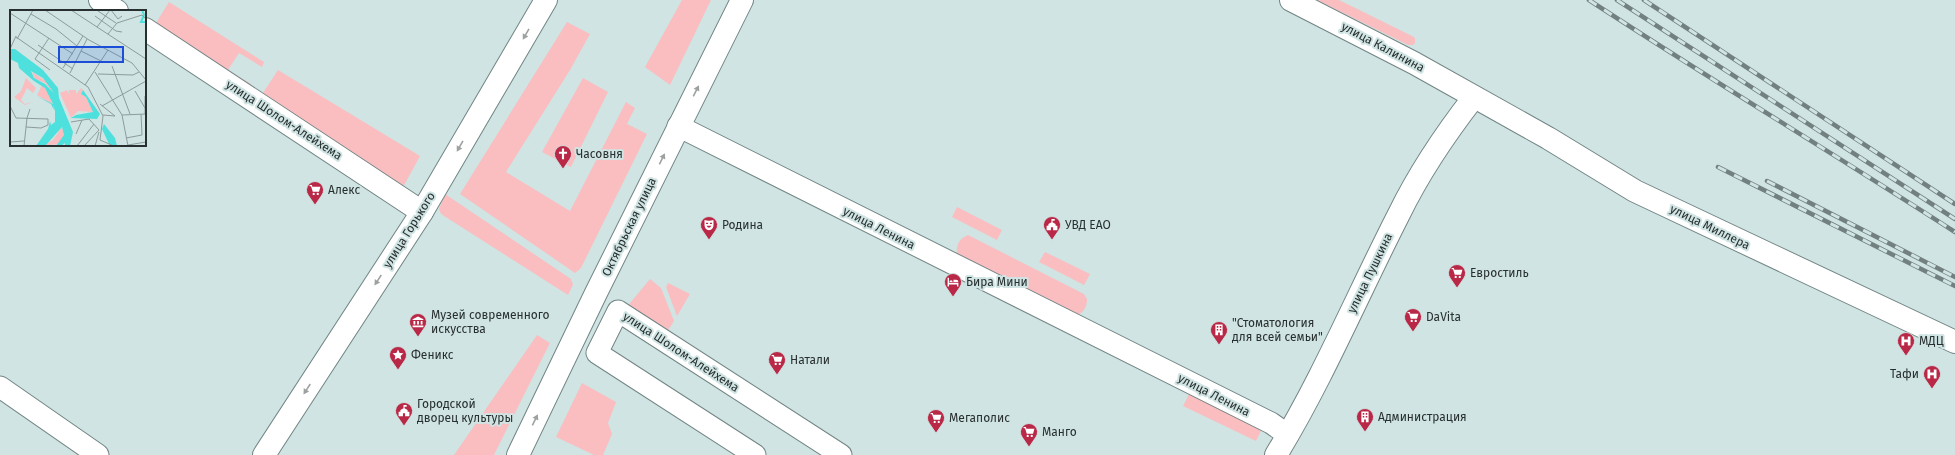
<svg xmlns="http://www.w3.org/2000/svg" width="1955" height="455" viewBox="0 0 1955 455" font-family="'Fira Sans',sans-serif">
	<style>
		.green { fill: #fabec1 }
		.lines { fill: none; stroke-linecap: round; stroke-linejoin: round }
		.minor-casing { stroke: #728584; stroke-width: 23 }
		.major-casing { stroke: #728584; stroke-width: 24 }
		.minor { stroke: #fff; stroke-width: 21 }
		.major { stroke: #fff; stroke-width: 22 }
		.rail-casing { stroke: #738080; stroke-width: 4.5 }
		.rail { stroke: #cfe4e3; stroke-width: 3; stroke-dasharray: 9; stroke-linecap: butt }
		.oneway { fill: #9ea1a1 }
		.labels { text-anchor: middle; stroke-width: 4; stroke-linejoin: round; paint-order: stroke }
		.street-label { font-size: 12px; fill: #282f2f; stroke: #cfe4e3 }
		.poi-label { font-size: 12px; fill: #282f2f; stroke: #cfe4e3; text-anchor: start }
		.inset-river { fill: none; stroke: #4de0dd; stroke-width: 2 }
		.inset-road { fill: none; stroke: #8c9c9b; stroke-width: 1 }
		.view { fill: #1d4ed8; fill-opacity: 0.15; stroke: #1d4ed8; stroke-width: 2 }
		.inset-edge { fill: none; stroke: #282f2f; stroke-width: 2 }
	</style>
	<rect width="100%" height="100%" fill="#cfe4e3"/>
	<!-- green -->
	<g class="green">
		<path d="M682,0H711L670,85L645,67Z"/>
		<path d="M1317,0H1339L1412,36L1415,38V43L1413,45H1408Z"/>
		<path d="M169,2L264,62L262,67L239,53L228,70L251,84L250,86L156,23Z"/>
		<path d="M567,22L590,34L570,70L506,172L570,211L626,102L635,108L627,124L647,134L581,268L575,273L460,194Z"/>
		<path d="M278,70L420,156L402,189L263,93Z"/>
		<path d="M583,78L608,92L571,167L542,152Z"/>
		<path d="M445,194L571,279L573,285L568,295L441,214L439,209Z"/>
		<path d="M957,207L1002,230L997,240L952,217Z"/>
		<path d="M968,235L1084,294L1087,299C1087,308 1083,313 1075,316L957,256C956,246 958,239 968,235Z"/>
		<path d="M1045,252L1090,274L1084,285L1039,262Z"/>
		<path d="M650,279L661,288L674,321L665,335L626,308Z"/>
		<path d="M668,283L690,294L677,316L666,287Z"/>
		<path d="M537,335L550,343L494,455H454Z"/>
		<path d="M582,383L616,402L608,423L612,434L603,455H594L556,437Z"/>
		<path d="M1190,392L1258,427L1261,431L1256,441L1183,406Z"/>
	</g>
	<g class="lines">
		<defs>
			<g id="minor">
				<path d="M678,126L1271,423L1288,435"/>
				<path d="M0,387L98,455"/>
				<path d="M755,455L597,353L618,311L841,455"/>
			</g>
			<g id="major">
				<path d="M100,0L117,11"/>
				<path d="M1291,0L1414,63L1548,138L1635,191L1955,342"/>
				<path d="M145,29L422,212"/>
				<path d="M264,455L422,212L546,0"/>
				<path d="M518,455L596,293L742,0"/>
				<path d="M1276,455C1323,378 1358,294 1399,214C1419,173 1446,133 1474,97"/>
			</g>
		</defs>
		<!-- minor casing -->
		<use href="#minor" class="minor-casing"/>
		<!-- major casing -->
		<use href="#major" class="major-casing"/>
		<!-- minor -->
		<use href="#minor" class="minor"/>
		<!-- major -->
		<use href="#major" class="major"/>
		<defs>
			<g id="rail">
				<path d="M1589,0C1710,79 1834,154 1955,232"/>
				<path d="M1617,0L1955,219"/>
				<path d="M1644,0L1955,204"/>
				<path d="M1718,167L1955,286"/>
				<path d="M1767,181L1955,277"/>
			</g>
		</defs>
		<!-- rail casing -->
		<use href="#rail" class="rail-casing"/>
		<!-- rail -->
		<use href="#rail" class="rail"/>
	</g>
	<!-- one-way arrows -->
	<defs><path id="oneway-solid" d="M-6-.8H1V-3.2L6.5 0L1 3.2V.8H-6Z"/></defs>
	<g class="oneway">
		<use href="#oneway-solid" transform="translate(526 34) rotate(120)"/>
		<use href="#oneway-solid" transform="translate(696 91) rotate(-63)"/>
		<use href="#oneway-solid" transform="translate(460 146) rotate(120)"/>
		<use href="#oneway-solid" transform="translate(662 159) rotate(-64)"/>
		<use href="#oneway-solid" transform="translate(378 280) rotate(123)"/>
		<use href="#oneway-solid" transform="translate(307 389) rotate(123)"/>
		<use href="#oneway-solid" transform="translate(535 420) rotate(-64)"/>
	</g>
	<!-- icons -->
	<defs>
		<symbol id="church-pin" viewBox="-11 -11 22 30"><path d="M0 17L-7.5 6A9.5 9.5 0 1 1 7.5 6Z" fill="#b92847" stroke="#cfe4e3"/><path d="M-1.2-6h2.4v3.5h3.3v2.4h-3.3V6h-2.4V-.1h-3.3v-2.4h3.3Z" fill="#fff"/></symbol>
		<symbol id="supermarket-pin" viewBox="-11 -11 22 30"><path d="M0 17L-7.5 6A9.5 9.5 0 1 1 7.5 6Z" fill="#b92847" stroke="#cfe4e3"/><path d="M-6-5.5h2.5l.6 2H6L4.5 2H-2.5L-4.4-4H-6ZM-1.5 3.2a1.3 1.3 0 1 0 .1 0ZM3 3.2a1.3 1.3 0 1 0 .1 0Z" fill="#fff"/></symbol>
		<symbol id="theatre-pin" viewBox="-11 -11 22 30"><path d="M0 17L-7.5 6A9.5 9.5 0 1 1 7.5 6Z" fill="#b92847" stroke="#cfe4e3"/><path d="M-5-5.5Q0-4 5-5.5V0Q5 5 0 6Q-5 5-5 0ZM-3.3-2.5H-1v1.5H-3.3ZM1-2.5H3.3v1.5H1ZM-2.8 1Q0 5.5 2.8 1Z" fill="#fff"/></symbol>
		<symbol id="civic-pin" viewBox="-11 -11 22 30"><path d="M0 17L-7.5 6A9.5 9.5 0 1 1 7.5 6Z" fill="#b92847" stroke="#cfe4e3"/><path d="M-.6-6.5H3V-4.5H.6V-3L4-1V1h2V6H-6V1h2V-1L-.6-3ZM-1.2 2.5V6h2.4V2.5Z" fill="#fff"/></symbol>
		<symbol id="hotel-pin" viewBox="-11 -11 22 30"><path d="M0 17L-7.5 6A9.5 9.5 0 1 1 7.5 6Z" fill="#b92847" stroke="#cfe4e3"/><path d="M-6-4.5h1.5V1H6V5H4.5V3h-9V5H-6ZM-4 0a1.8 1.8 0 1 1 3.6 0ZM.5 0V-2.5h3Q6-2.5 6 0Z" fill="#fff"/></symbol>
		<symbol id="museum-pin" viewBox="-11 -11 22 30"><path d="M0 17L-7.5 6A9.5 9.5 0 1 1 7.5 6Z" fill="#b92847" stroke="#cfe4e3"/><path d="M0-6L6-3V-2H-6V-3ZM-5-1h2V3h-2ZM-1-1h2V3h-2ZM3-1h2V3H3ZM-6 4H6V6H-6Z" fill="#fff"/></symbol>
		<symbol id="building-pin" viewBox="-11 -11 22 30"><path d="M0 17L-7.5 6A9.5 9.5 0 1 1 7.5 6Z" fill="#b92847" stroke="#cfe4e3"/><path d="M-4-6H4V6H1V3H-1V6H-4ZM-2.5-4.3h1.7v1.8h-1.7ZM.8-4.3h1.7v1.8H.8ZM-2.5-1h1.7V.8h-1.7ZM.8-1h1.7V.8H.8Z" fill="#fff"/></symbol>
		<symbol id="hospital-pin" viewBox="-11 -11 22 30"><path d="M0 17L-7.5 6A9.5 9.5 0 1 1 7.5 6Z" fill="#b92847" stroke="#cfe4e3"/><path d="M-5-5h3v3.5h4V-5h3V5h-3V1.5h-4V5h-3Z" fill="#fff"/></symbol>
		<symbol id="sight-pin" viewBox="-11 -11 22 30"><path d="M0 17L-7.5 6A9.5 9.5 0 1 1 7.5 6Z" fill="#b92847" stroke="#cfe4e3"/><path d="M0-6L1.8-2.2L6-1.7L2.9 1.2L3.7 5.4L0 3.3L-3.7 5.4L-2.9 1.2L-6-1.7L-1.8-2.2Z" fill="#fff"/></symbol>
	</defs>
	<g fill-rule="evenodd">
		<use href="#church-pin" x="553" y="144" width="20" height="27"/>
		<use href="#supermarket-pin" x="305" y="180" width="20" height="27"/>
		<use href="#theatre-pin" x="699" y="215" width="20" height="27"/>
		<use href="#civic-pin" x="1042" y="215" width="20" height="27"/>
		<use href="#supermarket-pin" x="1447" y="263" width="20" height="27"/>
		<use href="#hotel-pin" x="943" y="272" width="20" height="27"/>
		<use href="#supermarket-pin" x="1403" y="307" width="20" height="27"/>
		<use href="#museum-pin" x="408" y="312" width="20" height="27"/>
		<use href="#building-pin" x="1209" y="320" width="20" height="27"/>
		<use href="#hospital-pin" x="1896" y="331" width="20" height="27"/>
		<use href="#sight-pin" x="388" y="345" width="20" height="27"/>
		<use href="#supermarket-pin" x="767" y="350" width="20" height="27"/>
		<use href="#hospital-pin" x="1922" y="364" width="20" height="27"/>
		<use href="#civic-pin" x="394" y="401" width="20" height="27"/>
		<use href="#building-pin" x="1355" y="407" width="20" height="27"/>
		<use href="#supermarket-pin" x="926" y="408" width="20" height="27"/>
		<use href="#supermarket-pin" x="1019" y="422" width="20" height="27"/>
	</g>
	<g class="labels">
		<!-- street labels -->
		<g class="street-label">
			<text transform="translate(1383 47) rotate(28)" y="4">улица Калинина</text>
			<text transform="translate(284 120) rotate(33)" y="4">улица Шолом-Алейхема</text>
			<text transform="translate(629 227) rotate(-64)" y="4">Октябрьская улица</text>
			<text transform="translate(1710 227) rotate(26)" y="4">улица Миллера</text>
			<text transform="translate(879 228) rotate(27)" y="4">улица Ленина</text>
			<text transform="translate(409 230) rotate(-58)" y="4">улица Горького</text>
			<text transform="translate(1370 273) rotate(-64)" y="4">улица Пушкина</text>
			<text transform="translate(681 352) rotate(33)" y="4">улица Шолом-Алейхема</text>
			<text transform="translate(1214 395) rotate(27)" y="4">улица Ленина</text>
		</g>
		<!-- poi labels -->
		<g class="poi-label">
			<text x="576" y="158">Часовня</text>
			<text x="328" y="194">Алекс</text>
			<text x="722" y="229">Родина</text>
			<text x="1065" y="229">УВД ЕАО</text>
			<text x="1470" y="277">Евростиль</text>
			<text x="966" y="286">Бира Мини</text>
			<text x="431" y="319">Музей современного<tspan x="431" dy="14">искусства</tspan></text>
			<text x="1426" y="321">DaVita</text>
			<text x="1232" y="327">"Стоматология<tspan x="1232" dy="14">для всей семьи"</tspan></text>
			<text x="1919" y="345">МДЦ</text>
			<text x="411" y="359">Феникс</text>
			<text x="790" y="364">Натали</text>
			<text x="1919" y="378" text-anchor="end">Тафи</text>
			<text x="417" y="408">Городской<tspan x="417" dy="14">дворец культуры</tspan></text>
			<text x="1378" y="421">Администрация</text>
			<text x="949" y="422">Мегаполис</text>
			<text x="1042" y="436">Манго</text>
		</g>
	</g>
	<!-- overview -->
	<g transform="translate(10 10)">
		<rect width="136" height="136" fill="#cfe4e3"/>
		<path d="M22,62L36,71L44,83L35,73L25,69ZM16,68L26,78L23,83L17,78L11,90L15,94L23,92L15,95L4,87L11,81ZM32,75L40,84L42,94L27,85ZM71,78L73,80L71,84L76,87L83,102L68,101L61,108L50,83L57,80L59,84V80H66V84ZM52,117L54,125L50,134L30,136L43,130Z" fill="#fabec1"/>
		<path d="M0,39H5L33,60L48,78L49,88L63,122L60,136H55V133L51,136H46L54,125L52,117L36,135L26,136L38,119L40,111L41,115L45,112V101L43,95L44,100L41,94L27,86L43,94L35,78L24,71L9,58L8,53L0,49ZM21,61L33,68L44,83L35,74L24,68ZM73,80L90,104L87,109L61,108L66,105L83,102L76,87L71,84ZM94,114L105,128L107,136L99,134L92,119Z" fill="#4de0dd" fill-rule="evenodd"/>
		<path class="inset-river" d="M132,0L134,5L131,12H136"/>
		<path class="inset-road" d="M35,0L79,30L122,53L136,70M61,0L136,49M101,0L108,9L112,6M88,1L106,13M0,3L63,44M21,4L46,19L67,36M85,6L106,21L112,22M87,17L100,0M98,24L107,13L132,5L136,9M6,27L78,77L93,106L90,130L104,136M39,28L25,49L40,60M7,29L23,0M28,35L63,59M0,39L6,26M71,41L91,51M102,56L120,104M53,58L73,26M85,62L112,105L118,136M60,63L77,29M88,64L123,65L129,62M75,75L98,40M125,81L135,98M135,86V104M90,94L105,106M0,96L6,108L38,109V115L31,118L16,117M92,96L136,71M93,105L105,106M112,105L136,104M61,112L79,109L89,120M66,124L72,110M116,128L132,125L131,104M0,132L14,131M118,135L136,132M14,136L17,108L20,99M67,136L84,114M74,136L89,120M85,136L89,122"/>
		<path class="view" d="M49,37H113V52H49Z"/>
		<rect width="136" height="136" class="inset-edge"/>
	</g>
</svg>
